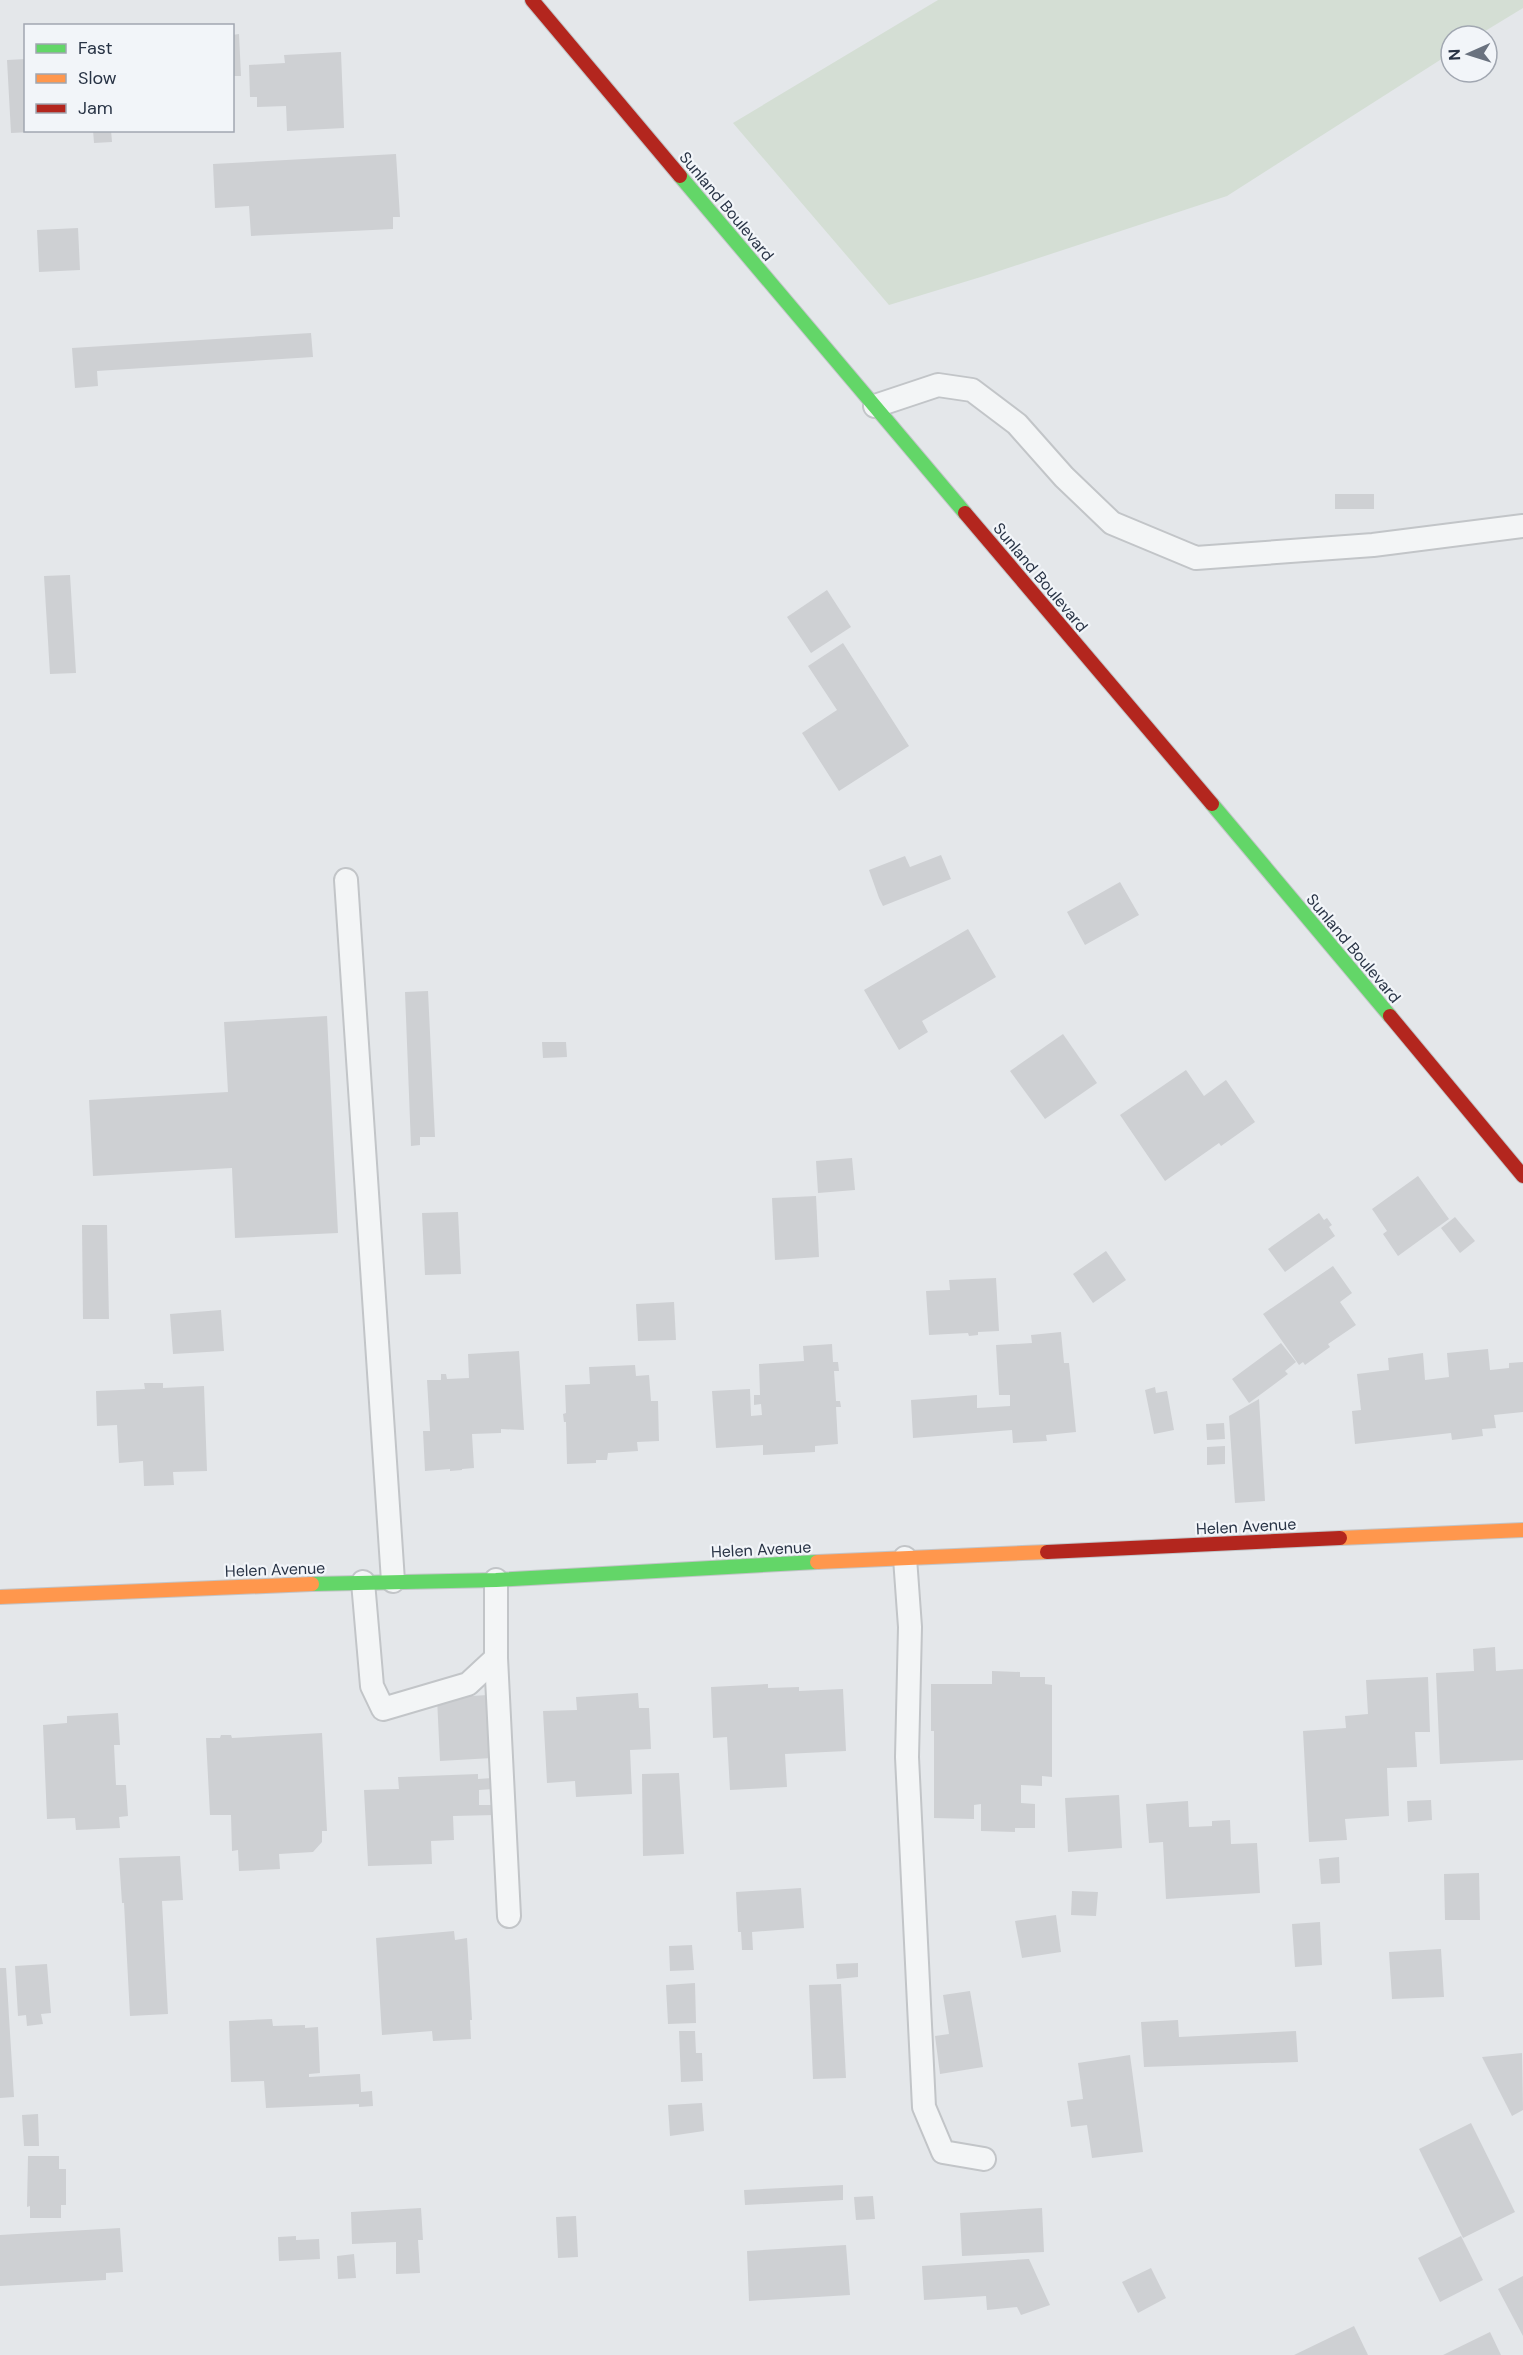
<svg xmlns="http://www.w3.org/2000/svg" width="1523" height="2355" viewBox="0 0 1523 2355" font-family="'DM Sans',sans-serif">
	<style>
		.green { fill: #d4ded4 }
		.building { fill: #ced0d3 }
		.lines { fill: none; stroke-linecap: round; stroke-linejoin: round }
		.lane-casing { stroke: #c2c5c8; stroke-width: 26 }
		.fast-casing { stroke: #c2c5c8; stroke-width: 16 }
		.slow-casing { stroke: #c2c5c8; stroke-width: 16 }
		.jam-casing { stroke: #c2c5c8; stroke-width: 16 }
		.lane { stroke: #f3f5f6; stroke-width: 22 }
		.fast { stroke: #63d668; stroke-width: 14 }
		.slow { stroke: #ff974d; stroke-width: 14 }
		.jam { stroke: #b3261e; stroke-width: 14 }
		.labels { text-anchor: middle; stroke-width: 4.5; stroke-linejoin: round; paint-order: stroke }
		.street-label { font-size: 16px; fill: #283345; stroke: #f2f5f9 }
	</style>
	<rect width="100%" height="100%" fill="#e4e7ea"/>
	<!-- green -->
	<path class="green" d="M938,0H1523V8L1477,36H1451V53L1227,196L984,276L889,305L733,123Z"/>
	<!-- building -->
	<g class="building">
		<path d="M239,34L241,76H232V35Z"/>
		<path d="M341,52L344,128L287,131L286,106L257,107V97H250L249,65L285,63L284,55Z"/>
		<path d="M26,59V130H32V132L11,133L7,60Z"/>
		<path d="M93,130H111L112,142L94,143Z"/>
		<path d="M396,154L400,217H393V229L251,236L249,206L215,208L213,164Z"/>
		<path d="M78,228L80,270L39,272L37,230Z"/>
		<path d="M311,333L313,357L97,371L98,386L75,388L72,348Z"/>
		<rect x="1335" y="494" width="39" height="15"/>
		<path d="M70,575L76,673L50,674L44,576Z"/>
		<path d="M827,590L851,627L811,653L787,617Z"/>
		<path d="M843,643L909,746L839,791L802,733L837,710L808,666Z"/>
		<path d="M941,855L951,879L883,906L879,898L869,870L905,856L910,867Z"/>
		<path d="M1120,882L1139,915L1085,945L1067,912Z"/>
		<path d="M968,929L996,977L922,1021L928,1032L899,1050L864,990Z"/>
		<path d="M428,991L435,1137H420V1145L411,1146L405,992Z"/>
		<path d="M327,1016L338,1233L235,1238L232,1168L93,1176L89,1100L228,1092L224,1022Z"/>
		<path d="M1063,1034L1097,1083L1045,1119L1010,1071Z"/>
		<path d="M542,1042H566L567,1057L543,1058Z"/>
		<path d="M1186,1070L1204,1096L1226,1080L1255,1122L1221,1146L1219,1143L1165,1181L1120,1115Z"/>
		<path d="M852,1158L855,1190L818,1193L816,1161Z"/>
		<path d="M1418,1176L1449,1219L1398,1256L1383,1234L1387,1231L1372,1209Z"/>
		<path d="M816,1196L819,1257L775,1260L772,1198Z"/>
		<path d="M458,1212L461,1274L425,1275L422,1213Z"/>
		<path d="M1319,1213L1324,1220L1327,1218L1332,1225L1329,1227L1335,1236L1285,1272L1268,1249Z"/>
		<path d="M1455,1217L1475,1241L1460,1253L1441,1228Z"/>
		<path d="M82,1225H107L109,1319H83Z"/>
		<path d="M1106,1251L1126,1280L1093,1303L1073,1274Z"/>
		<path d="M1333,1266L1352,1293L1340,1302L1356,1325L1328,1344L1330,1347L1305,1365L1303,1362L1299,1365L1263,1314Z"/>
		<path d="M996,1278L999,1331L978,1332V1335L969,1336L968,1333L929,1335L926,1291L950,1290L949,1280Z"/>
		<path d="M674,1302L676,1340L638,1341L636,1304Z"/>
		<path d="M221,1310L224,1351L173,1354L170,1314Z"/>
		<path d="M1061,1332L1064,1363H1069L1076,1432L1046,1435L1047,1441L1013,1443L1012,1430L913,1438L911,1400L977,1395V1408L1010,1406V1395H999L996,1345L1032,1343L1031,1335Z"/>
		<path d="M1281,1343L1296,1362L1285,1371L1288,1374L1249,1403L1232,1379Z"/>
		<path d="M832,1344L833,1362H838L839,1371H834L836,1401H840L841,1407H836L838,1444L815,1446V1452L763,1455V1445L716,1448L712,1391L750,1389L751,1416L762,1415L761,1404L754,1405V1395H760L759,1364L804,1361L803,1346Z"/>
		<path d="M1488,1349L1490,1370L1509,1368V1363L1523,1362V1412L1494,1415L1496,1428L1482,1429L1483,1436L1452,1440L1451,1433L1355,1444L1352,1411L1361,1410L1357,1374L1389,1370L1388,1358L1423,1353L1425,1380L1449,1377L1447,1353Z"/>
		<path d="M519,1351L524,1430L501,1429V1433L472,1434L474,1468L462,1469V1470L450,1471V1469L425,1471L423,1431H430L427,1380H441V1374H446L447,1379L469,1378L468,1354Z"/>
		<path d="M635,1365L636,1376L649,1375L651,1401H658L659,1441L637,1442L638,1451L608,1453L607,1460H596V1463L567,1464L566,1422H564L563,1414L566,1413L565,1385L590,1384L589,1367Z"/>
		<path d="M144,1383H163V1388L204,1386L207,1471L173,1472L174,1485L144,1486L143,1461L119,1463L117,1425L97,1426L96,1391L145,1389Z"/>
		<path d="M1155,1387L1156,1393L1167,1391L1174,1430L1154,1434L1145,1390Z"/>
		<path d="M1259,1399L1265,1501L1235,1503L1229,1416Z"/>
		<path d="M1224,1423L1225,1439L1207,1440L1206,1424Z"/>
		<path d="M1225,1446V1464L1207,1465V1447Z"/>
		<path d="M1495,1647L1496,1671L1523,1669V1760L1440,1764L1436,1673L1474,1671L1473,1649Z"/>
		<path d="M992,1671L1020,1672V1677H1045V1684L1052,1685V1777L1042,1776V1786L1021,1785V1803L1035,1804V1828H1015V1832L981,1831V1804L974,1805V1819L934,1818V1731H931V1684H992Z"/>
		<path d="M1428,1677L1430,1732H1415L1417,1767L1387,1768L1389,1816L1345,1819L1347,1840L1309,1842L1303,1731L1346,1728L1345,1716L1368,1714L1366,1680Z"/>
		<path d="M768,1684V1688L799,1687V1691L843,1689L846,1751L785,1754L787,1787L730,1790L727,1737L713,1738L711,1687Z"/>
		<path d="M638,1693L639,1708H649L651,1749L630,1750L632,1794L576,1797L575,1781L547,1783L543,1711L577,1710L576,1697Z"/>
		<path d="M488,1695L492,1758L440,1761L437,1698Z"/>
		<path d="M118,1713L120,1745H114L116,1785H126L128,1816L119,1817L120,1828L76,1830L75,1818L47,1819L43,1725L67,1723V1716Z"/>
		<path d="M322,1733L327,1831H322V1842L313,1852L279,1854L280,1869L239,1871L238,1850L232,1851L231,1815H210L206,1738H220L221,1735H231L232,1738Z"/>
		<path d="M679,1773L684,1854L643,1856L642,1774Z"/>
		<path d="M478,1774V1779L492,1778L493,1789L479,1790V1805H494L495,1815L453,1816L454,1840L431,1841L432,1864L368,1866L364,1790L399,1789L398,1777Z"/>
		<path d="M1119,1795L1122,1848L1068,1852L1065,1798Z"/>
		<path d="M1431,1800L1432,1820L1408,1822L1407,1801Z"/>
		<path d="M1188,1801L1189,1827L1212,1826V1821L1230,1820L1231,1844L1257,1843L1260,1893L1166,1899L1163,1842L1149,1843L1146,1804Z"/>
		<path d="M180,1856L183,1900L162,1901L168,2014L130,2016L124,1903H122L119,1858Z"/>
		<path d="M1339,1857L1340,1883L1321,1884L1319,1859Z"/>
		<path d="M1479,1873L1480,1920H1445L1444,1874Z"/>
		<path d="M801,1888L804,1928L752,1932L753,1950H742L741,1932H738L736,1892Z"/>
		<path d="M1072,1891L1098,1892L1096,1916L1071,1915Z"/>
		<path d="M1056,1915L1061,1952L1022,1958L1015,1921Z"/>
		<path d="M1320,1922L1322,1965L1295,1967L1292,1924Z"/>
		<path d="M454,1931L455,1940L467,1938L472,2020H470L471,2039L433,2041L432,2031L382,2035L376,1938Z"/>
		<path d="M692,1945L694,1970L670,1971L669,1946Z"/>
		<path d="M1441,1949L1444,1997L1392,1999L1389,1952Z"/>
		<path d="M858,1963V1977L837,1979L836,1964Z"/>
		<path d="M47,1964L51,2013L41,2014L43,2024L27,2026L26,2015L18,2016L15,1966Z"/>
		<path d="M0,1968H6L14,2097L0,2098Z"/>
		<path d="M695,1983L696,2023L668,2024L666,1985Z"/>
		<path d="M841,1984L846,2078L813,2079L809,1985Z"/>
		<path d="M970,1991L983,2067L940,2074L935,2036L949,2034L943,1995Z"/>
		<path d="M272,2019L273,2026L305,2025V2028L318,2027L320,2073L309,2074V2077L360,2074L361,2092L372,2091L373,2106L359,2107V2104L266,2108L264,2081L231,2082L229,2021Z"/>
		<path d="M1178,2020L1179,2037L1296,2031L1298,2062L1144,2067L1141,2022Z"/>
		<path d="M679,2031H695L696,2053H702L703,2081L681,2082Z"/>
		<path d="M1522,2053L1523,2110L1512,2116L1482,2057Z"/>
		<path d="M1130,2055L1143,2152L1092,2158L1087,2125L1071,2127L1067,2101L1083,2099L1078,2063Z"/>
		<path d="M702,2103L704,2131L670,2136L668,2105Z"/>
		<path d="M38,2114L39,2146H24L22,2115Z"/>
		<path d="M1471,2123L1515,2212L1463,2238L1419,2149Z"/>
		<path d="M28,2156H59V2169H66V2205H61V2218H30V2206L27,2207Z"/>
		<path d="M843,2185V2200L745,2205L744,2190Z"/>
		<path d="M873,2196L875,2219L856,2220L854,2197Z"/>
		<path d="M421,2208L423,2240H418L420,2273L396,2274V2242L352,2244L351,2212Z"/>
		<path d="M1042,2208L1044,2252L962,2256L960,2213Z"/>
		<path d="M576,2216L578,2257L558,2258L556,2217Z"/>
		<path d="M120,2228L123,2272L106,2273V2280L0,2286V2235Z"/>
		<path d="M296,2236V2240L319,2239L320,2259L279,2261L278,2237Z"/>
		<path d="M1461,2236L1483,2280L1440,2302L1418,2258Z"/>
		<path d="M846,2245L850,2295L749,2301L747,2251Z"/>
		<path d="M354,2254L356,2278L338,2279L337,2256Z"/>
		<path d="M1029,2259L1050,2305L1021,2315L1017,2307L987,2310L986,2296L924,2300L922,2266Z"/>
		<path d="M1151,2268L1166,2298L1138,2313L1122,2282Z"/>
		<path d="M1523,2276V2336L1498,2289Z"/>
		<path d="M1354,2326L1368,2355H1294Z"/>
		<path d="M1490,2332L1501,2355H1443Z"/>
	</g>
	<g class="lines">
		<defs>
			<g id="lane">
				<path d="M875,406L938,385L972,390L1017,424L1064,477L1112,523L1196,558L1373,545L1523,526"/>
				<path d="M346,880L393,1581"/>
				<path d="M905,1558L910,1627L907,1757L924,2107L943,2152L984,2159"/>
				<path d="M496,1580V1658L509,1916"/>
				<path d="M363,1582L372,1686L383,1709L468,1684L496,1658"/>
			</g>
			<g id="fast">
				<path d="M680,176L965,513"/>
				<path d="M1212,804L1390,1016"/>
				<path d="M312,1584L496,1580L817,1562"/>
			</g>
			<g id="slow">
				<path d="M1340,1538L1523,1530"/>
				<path d="M817,1562L1047,1552"/>
				<path d="M0,1597L312,1584"/>
			</g>
			<g id="jam">
				<path d="M532,0L680,176"/>
				<path d="M965,513L1212,804"/>
				<path d="M1390,1016L1523,1176"/>
				<path d="M1047,1552L1340,1538"/>
			</g>
		</defs>
		<!-- lane casing -->
		<use href="#lane" class="lane-casing"/>
		<!-- fast casing -->
		<use href="#fast" class="fast-casing"/>
		<!-- slow casing -->
		<use href="#slow" class="slow-casing"/>
		<!-- jam casing -->
		<use href="#jam" class="jam-casing"/>
		<!-- lane -->
		<use href="#lane" class="lane"/>
		<!-- fast -->
		<use href="#fast" class="fast"/>
		<!-- slow -->
		<use href="#slow" class="slow"/>
		<!-- jam -->
		<use href="#jam" class="jam"/>
	</g>
	<g class="labels">
		<!-- street labels -->
		<g class="street-label">
			<text transform="translate(727 206) rotate(50)" y="6">Sunland Boulevard</text>
			<text transform="translate(1041 577) rotate(50)" y="6">Sunland Boulevard</text>
			<text transform="translate(1354 948) rotate(50)" y="6">Sunland Boulevard</text>
			<text transform="translate(1246 1526) rotate(-3)" y="6">Helen Avenue</text>
			<text transform="translate(761 1549) rotate(-3)" y="6">Helen Avenue</text>
			<text transform="translate(275 1569) rotate(-2)" y="6">Helen Avenue</text>
		</g>
	</g>
	<!-- legend -->
	<rect x="24" y="24" width="210" height="108" fill="#f2f5f9" stroke="#a1a7b1" stroke-width="1.5"/>
	<rect x="36" y="44" width="30" height="9" fill="#63d668" stroke="#a1a7b1" stroke-width="1.5"/>
	<text x="78" y="54" font-size="18" fill="#283345">Fast</text>
	<rect x="36" y="74" width="30" height="9" fill="#ff974d" stroke="#a1a7b1" stroke-width="1.5"/>
	<text x="78" y="84" font-size="18" fill="#283345">Slow</text>
	<rect x="36" y="104" width="30" height="9" fill="#b3261e" stroke="#a1a7b1" stroke-width="1.5"/>
	<text x="78" y="114" font-size="18" fill="#283345">Jam</text>
	<!-- north arrow -->
	<g transform="translate(1469 54) rotate(267)"><circle r="28" fill="#f2f5f9" stroke="#a1a7b1" stroke-width="1.5"/>
	<path d="M0-4.5L10 22L0 15L-10 22Z" fill="#6a727f"/>
	<text y="-9" font-size="16" font-weight="bold" text-anchor="middle" fill="#283345">N</text>
	</g>
</svg>
